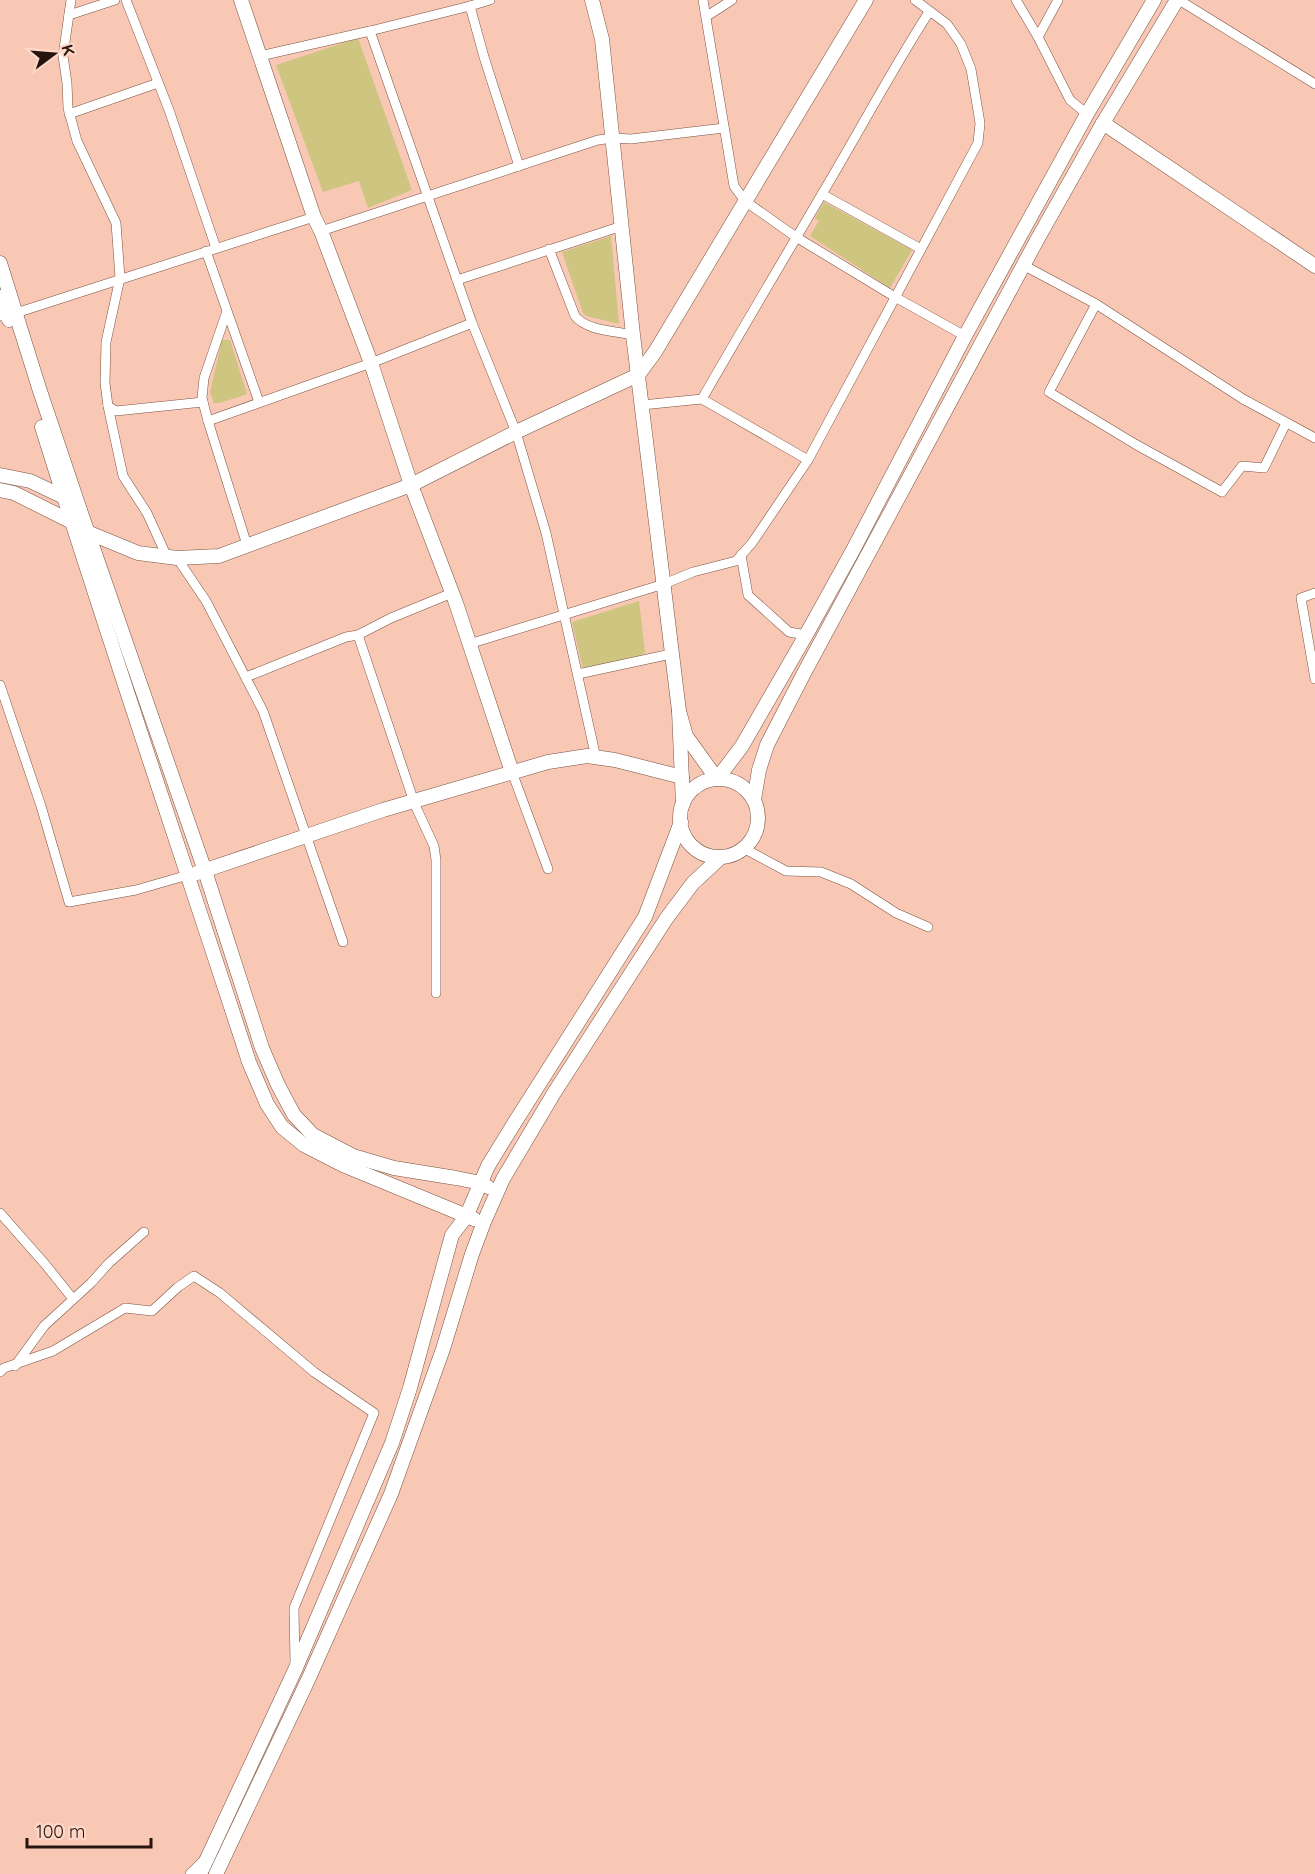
<svg xmlns="http://www.w3.org/2000/svg" width="1315" height="1874" viewBox="0 0 1315 1874" font-family="Quicksand,sans-serif">
	<style>
		.green { fill: #cdc580 }
		.lines { fill: none; stroke-linecap: round; stroke-linejoin: round }
		.street-casing { stroke: #7a5140; stroke-width: 10 }
		.secondary-casing { stroke: #7a5140; stroke-width: 15 }
		.street { stroke: #fff; stroke-width: 9 }
		.secondary { stroke: #fff; stroke-width: 14 }
	</style>
	<rect width="100%" height="100%" fill="#f8c8b4"/>
	<!-- green -->
	<g class="green">
		<path d="M358,38L412,190L368,208L359,181L323,192L276,65Z"/>
		<path d="M824,202L912,250L890,288L810,236L819,221L815,218Z"/>
		<path d="M611,236L619,324L586,316L583,313L562,252Z"/>
		<path d="M222,340H230L247,394L220,403H214L210,392Z"/>
		<path d="M639,601L645,652L642,655L583,669L572,622Z"/>
	</g>
	<g class="lines">
		<defs>
			<g id="street">
				<path d="M71,0L63,56L67,83L68,108L77,141L116,223L120,278L106,342L105,383L108,406L116,411L203,402"/>
				<path d="M126,0L169,110L216,248"/>
				<path d="M703,0L734,186L745,201L796,237L895,297L965,336"/>
				<path d="M1016,0L1038,37L1070,100L1087,114"/>
				<path d="M1179,0L1315,84"/>
				<path d="M470,6L490,0"/>
				<path d="M69,15L115,0"/>
				<path d="M707,16L732,0"/>
				<path d="M1038,37L1058,0"/>
				<path d="M260,56L370,31"/>
				<path d="M69,114L158,83"/>
				<path d="M519,166L484,57L470,6L370,31L472,323L516,432L546,533L596,758"/>
				<path d="M822,194L921,249"/>
				<path d="M321,231L598,140L613,138L631,139L724,128"/>
				<path d="M549,249L575,316C587,331 615,331 633,335"/>
				<path d="M206,251L259,402"/>
				<path d="M1023,265L1096,304L1243,399L1315,438"/>
				<path d="M457,280L622,226"/>
				<path d="M1096,304L1049,392L1135,444L1222,492L1242,466L1264,468L1286,423"/>
				<path d="M227,311L204,378L202,398L208,421L247,545"/>
				<path d="M0,316L16,313L314,217"/>
				<path d="M702,399C741,331 782,262 822,194C858,134 891,71 929,12"/>
				<path d="M642,405L702,399L808,460"/>
				<path d="M108,406L123,476L147,513L167,557"/>
				<path d="M208,421L371,363L472,323"/>
				<path d="M741,555L748,595L789,632L806,635"/>
				<path d="M177,558L206,601L263,711L343,942"/>
				<path d="M1315,593L1301,598L1315,679"/>
				<path d="M358,635L415,805L434,846L436,860V993"/>
				<path d="M469,644L664,584L693,572L736,561L752,543L808,460L978,143L980,123L971,69L961,44L947,24L915,0"/>
				<path d="M578,674L671,654"/>
				<path d="M246,677L346,637L358,635L391,618L452,593"/>
				<path d="M0,685L41,806L69,902L136,890L188,875"/>
				<path d="M512,772L548,869"/>
				<path d="M745,849L786,871L821,872L851,884L896,913L928,927"/>
				<path d="M0,1213L45,1264L73,1299"/>
				<path d="M15,1366L44,1326L91,1283L109,1263L144,1232"/>
				<path d="M0,1372L4,1368L53,1351L125,1308L152,1311L178,1287L194,1276L220,1293L314,1372L374,1413L294,1608L295,1664"/>
				<path d="M190,1874L202,1862"/>
			</g>
			<g id="secondary">
				<path d="M241,0L314,217L321,231L371,363L411,485L456,603L512,772"/>
				<path d="M592,0L602,39L633,335L679,711L683,804"/>
				<path d="M1103,123L1315,266"/>
				<path d="M0,263L39,388L82,516L205,871L262,1048L278,1085L294,1115L313,1135L353,1156L394,1168L456,1178L481,1183L488,1187"/>
				<path d="M0,297L9,320"/>
				<path d="M42,427C108,639 180,850 249,1062L267,1104L282,1127L304,1145L343,1165L474,1219"/>
				<path d="M0,475L30,481L66,498"/>
				<path d="M0,490L14,493L72,522L87,532L138,553L177,558L219,556L411,485L516,432L638,375L655,352L866,0"/>
				<path d="M679,711L686,736L717,779L742,746L806,635L852,552L965,336L1087,114L1154,0"/>
				<circle cx="719" cy="818" r="39"/>
				<path d="M754,800L759,770L767,745L803,675L1037,240L1103,123L1177,0"/>
				<path d="M197,873L383,810L548,762L587,756L615,760L682,777"/>
				<path d="M200,1874L295,1670L392,1443L410,1388L452,1235L466,1217L488,1166L515,1122L645,917L681,822"/>
				<path d="M216,1874L308,1680L391,1494L443,1349L472,1254L484,1222L503,1179L554,1093L666,919L693,883L720,858"/>
			</g>
		</defs>
		<!-- street casing -->
		<use href="#street" class="street-casing"/>
		<!-- secondary casing -->
		<use href="#secondary" class="secondary-casing"/>
		<!-- street -->
		<use href="#street" class="street"/>
		<!-- secondary -->
		<use href="#secondary" class="secondary"/>
	</g>
	<!-- north arrow -->
	<g transform="translate(54 54) rotate(74)" stroke="#ffd7c8" stroke-width="4.5" paint-order="stroke">
	<path d="M0-4.5L10 22L0 15L-10 22Z" fill="#26150e"/>
	<text y="-9" font-size="16" font-weight="bold" text-anchor="middle" fill="#26150e">K</text>
	</g>
	<!-- scale -->
	<path d="M27 1838v9h124v-9" fill="none" stroke="#26150e" stroke-width="3"/>
	<text x="36" y="1838" font-size="18" fill="#26150e" stroke="#ffd7c8" stroke-width="4.5" paint-order="stroke">100 m</text>
</svg>
